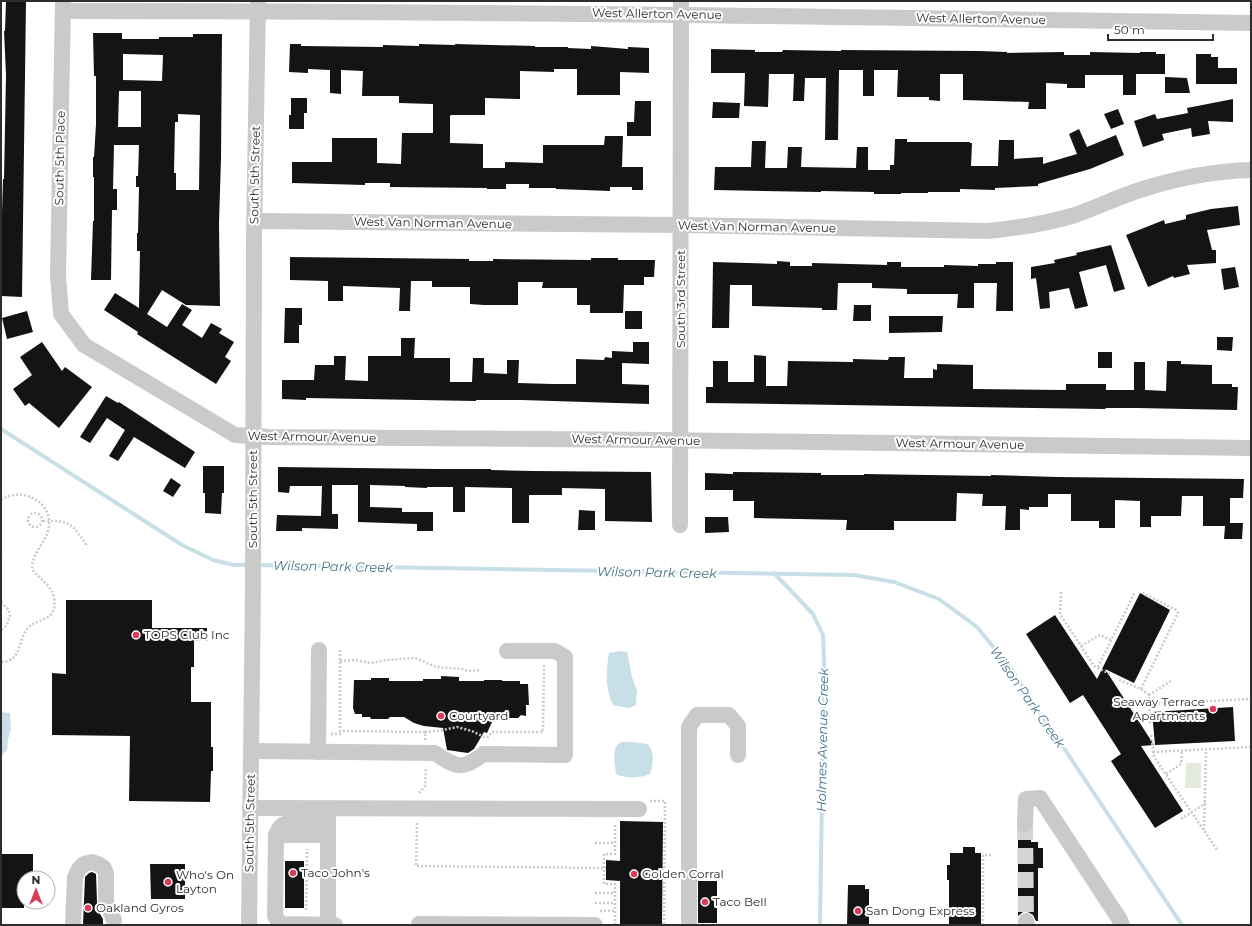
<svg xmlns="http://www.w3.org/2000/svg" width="1252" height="926" viewBox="0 0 1252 926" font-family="Montserrat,sans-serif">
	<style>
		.green { fill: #e4eadc }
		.water { fill: #c9dfe8 }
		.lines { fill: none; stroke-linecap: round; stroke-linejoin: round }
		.stream { stroke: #c9dfe8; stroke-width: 4 }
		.building { fill: #141414; fill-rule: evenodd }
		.minor-tunnel { stroke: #d5d5d5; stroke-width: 16; stroke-dasharray: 16 8; stroke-linecap: butt }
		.path { stroke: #cacaca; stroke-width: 2.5; stroke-dasharray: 2 2; stroke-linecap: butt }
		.minor { stroke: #cacaca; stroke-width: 16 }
		.poi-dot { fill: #d73d57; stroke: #fff; stroke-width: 1.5 }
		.labels { text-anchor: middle; stroke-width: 4; stroke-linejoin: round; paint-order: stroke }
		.street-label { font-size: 12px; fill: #2d2d2d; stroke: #fff }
		.poi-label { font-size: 12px; fill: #2d2d2d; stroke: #fff; text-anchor: start }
		.water-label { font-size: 13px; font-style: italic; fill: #427488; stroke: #fff }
	</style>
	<rect width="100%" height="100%" fill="#fff"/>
	<!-- green -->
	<path class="green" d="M1186,763H1201V788H1185Z"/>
	<!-- water -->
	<g class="water">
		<path d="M620,651L627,652L632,677L637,691L636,705L629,708L613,705C605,689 606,670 609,653Z"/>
		<path d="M1,712L10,713L11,730L8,739L7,750L2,755H1Z"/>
		<path d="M621,742H631L648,744C655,753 653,764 650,774C641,778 625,779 616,774C615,765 611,747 621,742Z"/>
	</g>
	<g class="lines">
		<!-- stream -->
		<g class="stream">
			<path d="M1,429L182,545L213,560L234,565H250"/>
			<path d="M256,565L854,575L894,582L939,599L977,627L1009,666L1182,925"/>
			<path d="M774,573L813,614L823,635L824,663L820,925"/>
		</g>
	</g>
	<!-- building -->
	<g class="building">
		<path d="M6,1H26L22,297L1,296V212H2L3,179H4L6,75L4,31H5Z"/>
		<path d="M93,33H122V39H159V37H193V34H222L221,158L219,223L220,306L186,305L162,290L147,314L167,327L182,304L192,310L182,325L202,338L211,323L222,329L219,333L234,342L225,357L231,361L216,384L137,334L138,332L104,310L115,293L139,308L140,251H137V233H138L139,187H136V176H138L139,145H114L113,189H117V210H112L111,280H91L93,221H94V177H93V157H94L96,124V76H94ZM123,54L163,55L162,81L123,80ZM119,91H141V127H118ZM178,114L200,115L199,190H176V173H174L175,122H178Z"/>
		<path d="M290,44H301V46L383,47V45L419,46V44L455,45V44L535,46V47H568V48L591,49V46L628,49V47L649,48V73L620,72V95H577V69H554V72L520,71V99L485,98V115H451L450,116V143L483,144V168H505V162L543,163V145H604L605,136H623L622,167H643V190H632V187H610V191L556,189V188H529V184H506V189H487V188L390,187V183H365V185L292,183V162H332V138H377V163L401,164L402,133H433V104L399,103V96H362L363,71L341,70V94L330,93V70L308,69V73L289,72Z"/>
		<path d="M711,49L755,50V52H782L783,50L841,51V50L979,51L1007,52V53L1064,52V55H1090V52L1140,53V52H1156V54H1165V74H1136V95H1123V75H1085V88H1067V84L1046,83V109H1028L1029,102L963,100V74H940V101L929,100V97H897L898,70H874V96H863V70H839L838,140H825L826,78H805L804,101H793L794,74H769L768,107L744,106L745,73H711Z"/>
		<path d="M1196,54H1211V57H1218V68H1237V84H1196Z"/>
		<path d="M1165,77L1187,78L1190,93H1165Z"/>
		<path d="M291,98H307V113H304V129H289V115H291Z"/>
		<path d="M1233,99V122L1208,121L1210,134L1192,137L1191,128L1162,134L1164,140L1143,147L1134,121L1155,114L1157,119L1188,113L1187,108Z"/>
		<path d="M635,101H651V136H627V122H634Z"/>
		<path d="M713,102L740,103L739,118H712Z"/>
		<path d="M1118,109L1124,124L1111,129L1104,114Z"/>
		<path d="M1079,129L1087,147L1116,135L1124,155L1090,169L1038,184V186L995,188V190L960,189V192H928V193H901V194H874V192L821,191V192L714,190L715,167H751L752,141H766L765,168H787L788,147H802L801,167L856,168L857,147H868V170H890V165H894L895,139H907V142H970V143H972L971,166H998L999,140H1014V159L1043,157V164L1077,154L1069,134Z"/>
		<path d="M1238,206L1240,225L1207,230L1212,250H1216V263L1187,265L1190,274L1174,278L1173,276L1148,287L1126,235L1164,220L1165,224L1186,219V215L1211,209Z"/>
		<path d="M1111,245L1125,289L1114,292L1106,265L1079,272L1088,306L1075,309L1069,288L1049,292L1050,308L1040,309L1036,278L1031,279V267L1055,263L1054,260L1077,255L1076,253Z"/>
		<path d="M290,257L469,259V261H493V259L591,260V258H618V260H655L654,277H644V285H624L623,313H590V305H577V288H542L543,282H518V305H484L470,304V287H432V281H411L410,311H399L400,288L343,286V301H328V281L290,280Z"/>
		<path d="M777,261L790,262V266H812V263L887,265V262H901V267H944V265L978,266V264H996V262H1013V311H996L997,283H974V308H957L958,294H907V289L872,288V283H838L837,310H822V308L752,306V285H730L729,328H712L713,262L777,264Z"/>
		<path d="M1235,267L1239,287L1224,290L1221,269Z"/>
		<path d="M854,305H871V321H853Z"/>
		<path d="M285,308H302V325H299V343H284Z"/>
		<path d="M27,311L33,332L7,339L2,318Z"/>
		<rect x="625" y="311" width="17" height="18"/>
		<path d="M889,316H943L942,332L889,333Z"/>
		<path d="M1217,337H1233L1232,351L1217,350Z"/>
		<path d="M401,338H415L414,358H450V382H472L473,358H484V373L507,374V360H519L518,383L553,384H576V359L604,360L605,357L612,358V351L633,352V342H649V364L622,363V384L649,385V404L521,400H476V401L306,398V400L282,399V380H314L315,365H334V356H346L345,380L368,381V356H401Z"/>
		<path d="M42,342L62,371L65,367L92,387L59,428L29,403L25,406L13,389L32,375L20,357Z"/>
		<rect x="1098" y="352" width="14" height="16"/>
		<path d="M754,355L766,356V386H787L788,361L853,362V359L888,360L889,357H905L904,378H933V369L937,370V364L973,365V389L1066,390V384H1106V390H1134V362H1145V390L1166,391L1167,361H1181V364L1212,365V384H1232V387H1238L1237,410L1137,408H1106L1105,409L706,403V387H713V361H728V382H754Z"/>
		<path d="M106,396L118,403L119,402L195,452L185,468L134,437L118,461L109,456L125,430L107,418L90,443L80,437Z"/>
		<path d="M203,466H224V493H222L221,514L205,513V493H203Z"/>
		<path d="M278,467L437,469H491V470L534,471L651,472L652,522L605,521V489L562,488V495H529V523H512V488L465,487V512H453V487H427V488L405,487V486L370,485V507L402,508V512H433V531H417V524L358,522V485H332V514H338V529L302,528V531H276L277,515L321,516L322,486H290L289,493L278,492Z"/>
		<path d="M733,472L821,473V475H864V474L991,476V475L1057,477L1244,479L1243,498H1230V523H1243L1242,539H1224L1225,526H1203V496H1182L1181,516H1151V527H1140V501L1115,500V528H1099V521H1071V494H1048V507H1029V510L1020,509V530H1005L1006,506H982L983,494L957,493L956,521H894V530H846L847,520L754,518V501H733V490H705V473L733,474Z"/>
		<path d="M171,478L181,485L173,497L163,491Z"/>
		<path d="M579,510L595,511V530H578Z"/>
		<path d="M705,517H728L729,532L705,533Z"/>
		<path d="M1140,593L1170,610L1134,683L1105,669L1154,745L1141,746L1183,811L1155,828L1111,761L1121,754L1083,695L1070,703L1026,634L1055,615L1097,679Z"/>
		<path d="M66,600H152V628H207V641H194V667H191V702H211V747H213V771H211L210,802L129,801L130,736L52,735V673L66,674Z"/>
		<path d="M441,676L459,677V681H484V680H502V681H520V684H528L529,705H526V716L521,715L518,718H503L501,720H493L487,733L484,732L474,749L468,753L447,750L443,728L424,726L414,723L404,717H390L388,719H371L370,717H362V714H355L353,708L354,680H371V678H389V681H423V679H441Z"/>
		<path d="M1233,707L1235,741L1155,745L1152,712Z"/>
		<path d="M620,821L663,822L662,925H620V881L606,880V860L620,861Z"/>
		<path d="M1018,830L1024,833L1031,831V842H1038V848H1043V868H1038V921H1036L1033,915L1028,912H1023L1018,916Z"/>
		<path d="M963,847H975V853H981V925H949V880H947V865H950V853H963Z"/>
		<path d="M1,854H33V878H24V908H1Z"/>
		<rect x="285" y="861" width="19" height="47"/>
		<path d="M150,864H185V899H151Z"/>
		<path d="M92,872L96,874L97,902L100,914L103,919V925H83L85,877L89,873Z"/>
		<rect x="698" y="881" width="19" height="42"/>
		<path d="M848,885H865V889H869V925H847Z"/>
	</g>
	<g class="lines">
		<!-- minor-tunnel -->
		<path class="minor-tunnel" d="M1025,824L1026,921"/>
		<!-- path -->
		<g class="path">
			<path d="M1,500C21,486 52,501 49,526C47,543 32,551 32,569C39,579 52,585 54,598C58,622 38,617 28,628C17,640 23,661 1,662"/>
			<circle cx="35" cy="520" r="7"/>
			<path d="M43,521C72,520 72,524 88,547"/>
			<path d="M1,553V560"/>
			<path d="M1061,592L1060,614L1094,666L1110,674"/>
			<path d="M1,602L8,609L10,615L7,625L1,630"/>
			<path d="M1081,646L1100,635L1111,640"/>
			<path d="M340,650V731L425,732"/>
			<path d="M340,661L354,660L371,663L387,660L413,658L418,659L436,667L462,669L469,671L481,670"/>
			<path d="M1098,667L1135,592"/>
			<path d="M1119,680L1141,689L1149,695L1150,725"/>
			<path d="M1141,689L1178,613L1176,610L1141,592"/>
			<path d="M1149,695L1171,681"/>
			<path d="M1150,704L1250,699"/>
			<path d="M331,734H340V731"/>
			<path d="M1151,735L1154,757L1218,851"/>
			<path d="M425,740V732L438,731L457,727L472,731L484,737H488L492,732H543L544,664"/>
			<path d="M1153,752L1250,747"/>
			<path d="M1166,774L1181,764L1182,751"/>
			<path d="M419,793L425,786L426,767"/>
			<path d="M650,801H665L664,925"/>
			<path d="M1181,819L1206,803"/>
			<path d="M417,823L416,866L606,868"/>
			<path d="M1204,830L1206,750"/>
			<path d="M595,843H615"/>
			<path d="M595,893H615"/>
			<path d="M595,903H615"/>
			<path d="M306,910L307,849"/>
			<path d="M600,911H615"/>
			<path d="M615,925V884H604V854H615V823"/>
			<path d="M983,925V855H993"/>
		</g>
		<!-- minor -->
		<g class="minor">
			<path d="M63,1L58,275L61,314L84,345L235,435L269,437L662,440L1251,448"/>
			<path d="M63,11C459,11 855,17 1251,23"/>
			<path d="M255,221L681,225L988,231C1017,228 1046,224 1075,215C1098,207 1120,196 1143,189C1178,178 1214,171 1251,170"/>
			<path d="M680,525L681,1"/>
			<path d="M251,751L435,753C455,767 463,771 483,754L565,755V657L555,651H507"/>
			<path d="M318,752L319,650"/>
			<path d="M250,808L639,809"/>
			<path d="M328,823C317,823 292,819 283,825C279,827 278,831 276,835L275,916L279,922L283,924L335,925"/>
			<path d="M1025,824L1026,799L1040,798L1120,920L1122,925"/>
			<path d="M276,835H328"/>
			<path d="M1026,921L1027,925"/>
			<path d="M419,924L595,925"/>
			<path d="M73,925L75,877L79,869L84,864L92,862L98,864L104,868L106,874V902L114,920"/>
			<path d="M249,925L253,587L254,236L258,1"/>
			<path d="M328,925V812"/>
			<path d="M689,925V727L697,715H729L738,726V755"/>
		</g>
	</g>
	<!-- markers -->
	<g class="poi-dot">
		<circle cx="136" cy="635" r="4"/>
		<circle cx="1213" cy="709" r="4"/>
		<circle cx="441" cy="716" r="4"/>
		<circle cx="293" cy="873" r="4"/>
		<circle cx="634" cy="874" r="4"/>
		<circle cx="168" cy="882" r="4"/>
		<circle cx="705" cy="902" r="4"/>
		<circle cx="88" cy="908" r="4"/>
		<circle cx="858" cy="911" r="4"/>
	</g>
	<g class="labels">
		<!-- street labels -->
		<g class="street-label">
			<text transform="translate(657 14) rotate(1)" y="4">West Allerton Avenue</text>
			<text transform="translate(981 19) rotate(1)" y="4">West Allerton Avenue</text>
			<text transform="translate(60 158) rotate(-89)" y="4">South 5th Place</text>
			<text transform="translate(255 175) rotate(-89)" y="4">South 5th Street</text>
			<text transform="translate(433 223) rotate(1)" y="4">West Van Norman Avenue</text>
			<text transform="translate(757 227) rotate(1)" y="4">West Van Norman Avenue</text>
			<text transform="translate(681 299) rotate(-90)" y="4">South 3rd Street</text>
			<text transform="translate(312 437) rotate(1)" y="4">West Armour Avenue</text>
			<text transform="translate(636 440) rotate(1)" y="4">West Armour Avenue</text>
			<text transform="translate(960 444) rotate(1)" y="4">West Armour Avenue</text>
			<text transform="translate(253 499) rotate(-90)" y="4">South 5th Street</text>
			<text transform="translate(250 823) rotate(-89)" y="4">South 5th Street</text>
		</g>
		<!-- poi labels -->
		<g class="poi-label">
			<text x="144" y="639">TOPS Club Inc</text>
			<text x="1205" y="706" text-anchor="end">Seaway Terrace<tspan x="1205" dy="14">Apartments</tspan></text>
			<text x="449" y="720">Courtyard</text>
			<text x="301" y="877">Taco John's</text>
			<text x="642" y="878">Golden Corral</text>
			<text x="176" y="879">Who's On<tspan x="176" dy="14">Layton</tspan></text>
			<text x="713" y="906">Taco Bell</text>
			<text x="96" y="912">Oakland Gyros</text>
			<text x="866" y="915">San Dong Express</text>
		</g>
		<!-- water labels -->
		<g class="water-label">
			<text transform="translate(333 566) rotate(1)" y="5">Wilson Park Creek</text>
			<text transform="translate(657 572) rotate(1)" y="5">Wilson Park Creek</text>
			<text transform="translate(1028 697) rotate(55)" y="5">Wilson Park Creek</text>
			<text transform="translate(822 740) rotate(-89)" y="5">Holmes Avenue Creek</text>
		</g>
	</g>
	<!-- border -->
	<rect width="1252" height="926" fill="none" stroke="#2d2d2d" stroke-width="4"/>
	<!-- north arrow -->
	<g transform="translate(36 890)"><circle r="19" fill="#ffffff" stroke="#ababab"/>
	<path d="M0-3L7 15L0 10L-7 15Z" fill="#d73d57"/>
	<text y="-6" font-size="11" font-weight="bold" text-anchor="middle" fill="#2d2d2d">N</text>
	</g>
	<!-- scale -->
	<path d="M1108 34v6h105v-6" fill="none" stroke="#2d2d2d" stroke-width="2"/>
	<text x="1114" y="34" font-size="12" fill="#2d2d2d" stroke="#ffffff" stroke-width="3" paint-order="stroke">50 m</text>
</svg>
